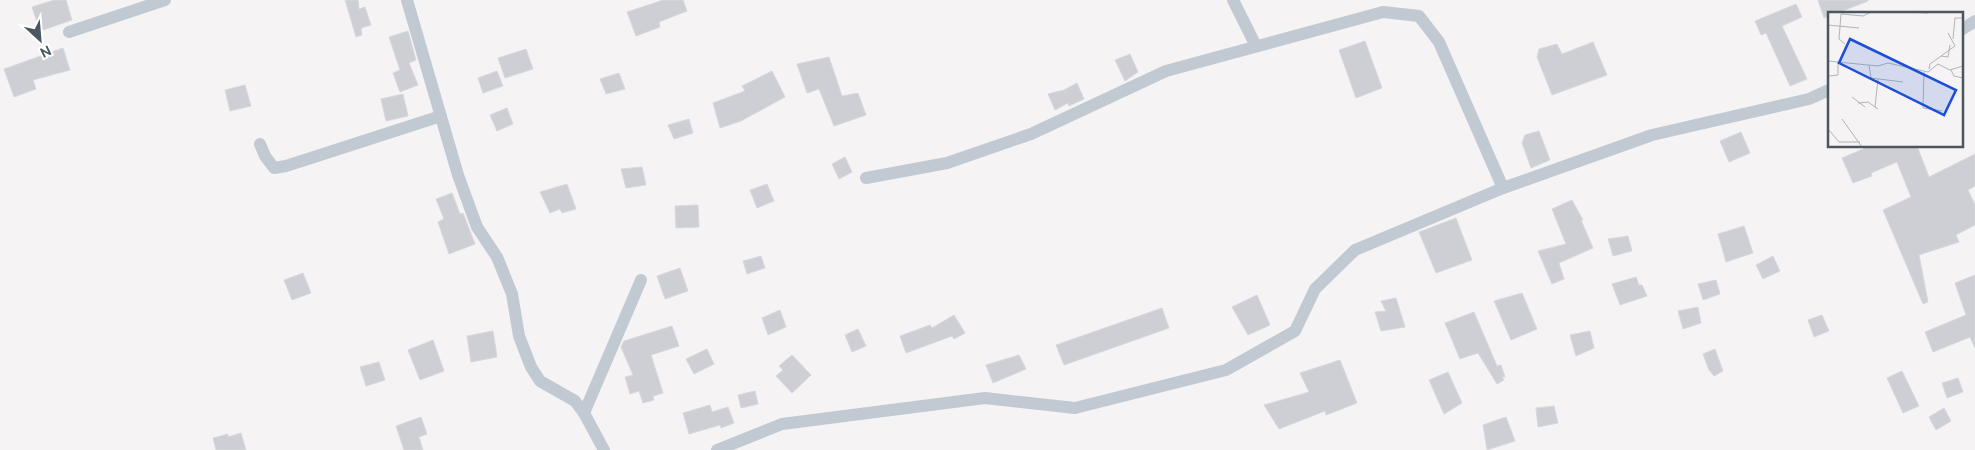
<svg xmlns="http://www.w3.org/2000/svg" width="1975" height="450" viewBox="0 0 1975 450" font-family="Ubuntu,sans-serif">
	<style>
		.building { fill: #cdcfd5; stroke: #d7d9de }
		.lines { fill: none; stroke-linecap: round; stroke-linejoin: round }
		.minor { stroke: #c1cad2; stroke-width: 12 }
		.inset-road { fill: none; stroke: #b1b4b9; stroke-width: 1 }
		.view { fill: #1d4ed8; fill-opacity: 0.15; stroke: #1d4ed8; stroke-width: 2.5 }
		.inset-edge { fill: none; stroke: #4a5661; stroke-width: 2.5 }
	</style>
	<rect width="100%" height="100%" fill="#f5f3f3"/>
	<!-- building -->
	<g class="building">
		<path d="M54,0H66L72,20L40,31L32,7Z"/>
		<path d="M345,0H358L359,9L365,7L371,25L361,28L362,35L356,37Z"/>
		<path d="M663,0H683L687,11L659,22L660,27L636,36L627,12Z"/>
		<path d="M1818,0H1868V1L1835,14H1829V16L1824,18Z"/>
		<path d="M1796,4L1802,17L1782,26L1807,79L1790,86L1766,33L1761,35L1755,21Z"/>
		<path d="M408,31L416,60L409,63L418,85L400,92L393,73L400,70L389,37Z"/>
		<path d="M1365,41L1382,88L1356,98L1339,50Z"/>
		<path d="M1593,42L1607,75L1552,95L1537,57L1539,49L1557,44L1562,54Z"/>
		<path d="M63,48L70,70L33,80L36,89L14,97L4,69Z"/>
		<path d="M526,49L533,69L505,78L498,58Z"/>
		<path d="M1130,54L1138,72L1125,81L1115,60Z"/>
		<path d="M829,57L842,96L858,93L866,115L834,126L819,89L807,93L797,64Z"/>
		<path d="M497,71L503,86L483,93L478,78Z"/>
		<path d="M772,71L785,97L741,121L720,128L713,103L745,91L742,86Z"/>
		<path d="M619,73L625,89L606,94L600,79Z"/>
		<path d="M1077,83L1084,99L1069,106L1068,103L1055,110L1048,94L1064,90Z"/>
		<path d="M245,85L251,106L230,111L225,90Z"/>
		<path d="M403,94L408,116L386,121L381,99Z"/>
		<path d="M507,108L513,124L497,131L490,115Z"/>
		<path d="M689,119L693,133L674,139L668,125Z"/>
		<path d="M1539,131L1550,160L1531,168L1522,143L1525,135Z"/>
		<path d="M1741,132L1750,153L1729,162L1720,141Z"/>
		<path d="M1870,146H1917L1929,177L1975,154V186L1968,190L1975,205V225L1956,235L1959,242L1919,255L1928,302L1923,304L1883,210L1911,197L1897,162L1871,173L1872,176L1853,183L1842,158Z"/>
		<path d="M845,157L852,172L839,179L832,164Z"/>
		<path d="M642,167L646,185L626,188L621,169Z"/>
		<path d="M567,184L576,209L562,213L560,209L550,213L540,192Z"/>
		<path d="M767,184L774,201L757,208L750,190Z"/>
		<path d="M452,193L460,214L463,213L475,244L449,254L438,222L444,219L436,199Z"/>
		<path d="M1572,200L1583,220H1581L1593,248L1559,263L1564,279L1552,284L1538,251L1566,244L1552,209Z"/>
		<path d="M698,205L699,227L676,228L675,206Z"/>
		<path d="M1456,218L1472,260L1436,273L1419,232Z"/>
		<path d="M1744,226L1753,253L1726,262L1718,234Z"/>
		<path d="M1628,236L1632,251L1613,256L1608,239Z"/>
		<path d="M761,256L765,268L747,274L743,261Z"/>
		<path d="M1773,256L1780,271L1763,279L1756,265Z"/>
		<path d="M680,268L688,291L665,299L657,276Z"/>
		<path d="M303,273L311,293L292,300L284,280Z"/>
		<path d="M1975,275V348L1970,337L1933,352L1925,332L1966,315L1955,283Z"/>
		<path d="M1636,277L1639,285H1642L1647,296L1620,305L1612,284Z"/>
		<path d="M1716,280L1720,294L1703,300L1698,284Z"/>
		<path d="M1522,293L1537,329L1511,340L1494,301Z"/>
		<path d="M1257,295L1270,325L1248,335L1232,307Z"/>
		<path d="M1396,298L1405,327L1381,331L1375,312L1386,311L1381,301Z"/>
		<path d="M1698,307L1701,323L1683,329L1678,311Z"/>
		<path d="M1162,308L1169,328L1064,365L1056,345Z"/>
		<path d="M780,310L786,327L768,335L762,318Z"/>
		<path d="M1474,312L1497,366L1501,365L1505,377H1502L1504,380L1497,384L1478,353L1460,359L1445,323Z"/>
		<path d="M954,315L965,333L954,339L952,336L906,353L900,336L930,325L932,328Z"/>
		<path d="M1822,315L1829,331L1814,337L1808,320Z"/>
		<path d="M672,326L679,346L651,355L663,393L653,396L654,400L643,403L639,391L630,394L625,377L633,375L621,347L624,341Z"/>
		<path d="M858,329L866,346L852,352L845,335Z"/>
		<path d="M493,331L497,357L471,362L467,336Z"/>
		<path d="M1590,331L1594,348L1576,356L1570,335Z"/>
		<path d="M433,340L444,371L420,380L408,350Z"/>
		<path d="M707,349L714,364L694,374L686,359Z"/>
		<path d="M1715,349L1723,371L1714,376L1709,370L1703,354Z"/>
		<path d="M792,355L811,375L792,393L776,376L783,370L779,366Z"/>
		<path d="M1019,355L1026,369L993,383L986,365Z"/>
		<path d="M1340,360L1357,403L1326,415L1325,411L1279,429L1264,405L1309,392L1300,373Z"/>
		<path d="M379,362L385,380L366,386L360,367Z"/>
		<path d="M1902,371L1919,406L1903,413L1887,378Z"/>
		<path d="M1448,372L1462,403L1444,414L1429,380Z"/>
		<path d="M1958,378L1963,392L1947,398L1942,383Z"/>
		<path d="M755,391L758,404L741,408L738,395Z"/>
		<path d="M710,405L712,412L728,407L734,423L721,428L720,425L689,434L683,413Z"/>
		<path d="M1554,406L1558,423L1538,427L1536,408Z"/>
		<path d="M1944,408L1951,421L1936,430L1929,417Z"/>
		<path d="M421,417L427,434L419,437L423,450H404L396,426Z"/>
		<path d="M1506,417L1515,441L1487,450L1483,425Z"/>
		<path d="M241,433L246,450H216L213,438L228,434V437Z"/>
	</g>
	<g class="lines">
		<!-- minor -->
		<g class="minor">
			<path d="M407,0L458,175L477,227L497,257L512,294L519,336L531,367L540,381L575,401L584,413L604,450"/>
			<path d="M1233,0L1256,46"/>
			<path d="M1961,30L1975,21"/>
			<path d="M69,32L165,0"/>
			<path d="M260,144L265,156L274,168L286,166L441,116"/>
			<path d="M866,178L947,163L1031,134L1166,71L1383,12L1419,16L1439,42L1503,188"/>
			<path d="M584,413L641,280"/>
			<path d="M717,450L782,424L985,398L1075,408L1226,370L1295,331L1315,289L1355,250L1503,188L1652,135L1809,99L1829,90"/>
		</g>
	</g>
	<!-- overview -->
	<g transform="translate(1828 12)">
		<rect width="135" height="135" fill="#f5f3f3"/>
		<path class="inset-road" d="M76,0L100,1M0,13L31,16M125,27L127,6H135M17,32L11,27L13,2L35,4L43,0M113,44L120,45L122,33M0,49L50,54L60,51L100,60L110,52L122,58L135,54M41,53L43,66L75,70M101,57L102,52L127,34L120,21M123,58L126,64L135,66M96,60L95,96L114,99M1,64L10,63V50M24,85L37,95M30,91L40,90L50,97M47,95L50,67M14,107L34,135M0,117L11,130H32"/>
		<path class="view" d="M22,27L128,78L116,103L11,51Z"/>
		<rect width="135" height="135" class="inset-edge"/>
	</g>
	<!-- north arrow -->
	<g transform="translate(40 40) rotate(154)" stroke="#ffffff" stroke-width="4" paint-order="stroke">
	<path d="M0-4L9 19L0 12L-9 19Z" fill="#4a5661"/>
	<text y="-8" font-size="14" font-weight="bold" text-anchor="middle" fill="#4a5661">N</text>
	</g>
</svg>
